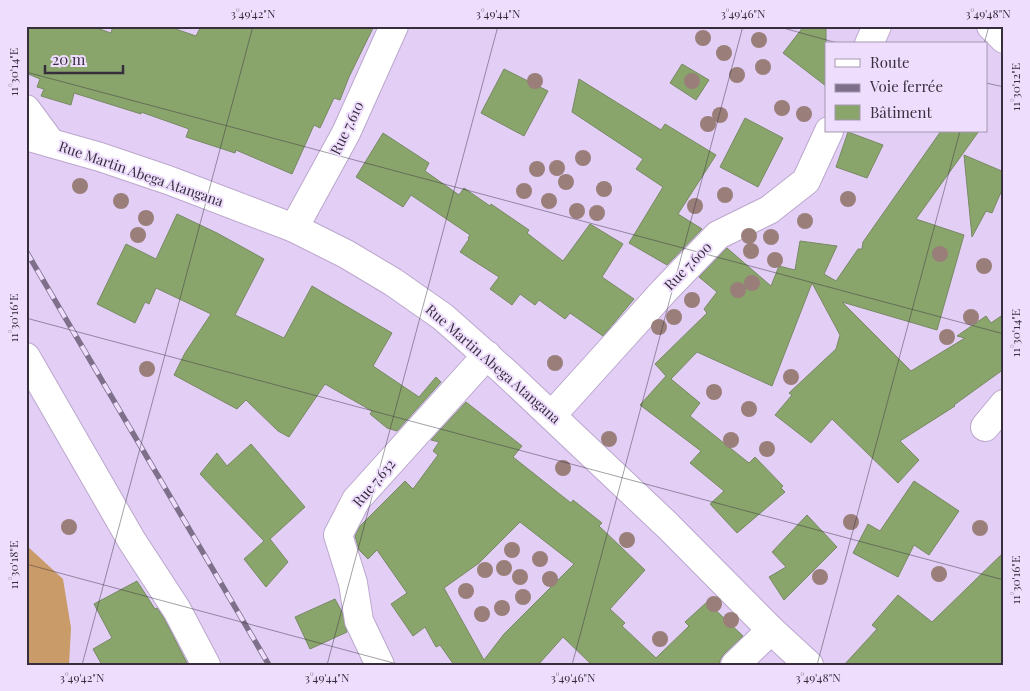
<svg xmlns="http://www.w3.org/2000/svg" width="1030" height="691" viewBox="0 0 1030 691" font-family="'Playfair Display',serif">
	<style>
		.forest { fill: #c99b68 }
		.building { fill: #8aa56b; stroke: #778963; fill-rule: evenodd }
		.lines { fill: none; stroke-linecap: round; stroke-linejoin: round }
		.street-casing { stroke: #bba7cd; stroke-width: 30 }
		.secondary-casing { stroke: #bba7cd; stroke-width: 30 }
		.street { stroke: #fff; stroke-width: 28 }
		.secondary { stroke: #fff; stroke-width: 28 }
		.rail-casing { stroke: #7e708a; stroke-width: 5.5 }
		.rail { stroke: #eeddfd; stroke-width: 4; stroke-dasharray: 11; stroke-linecap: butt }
		.tree { fill: #997e79 }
		.ticks { fill: none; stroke: #362d3d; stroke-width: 1; stroke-opacity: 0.45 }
		.labels { text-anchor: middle; stroke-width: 4; stroke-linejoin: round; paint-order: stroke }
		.street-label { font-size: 14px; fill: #362d3d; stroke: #eeddfd }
		.neatline { fill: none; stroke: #362d3d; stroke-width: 2 }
		.ticks-label { font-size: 12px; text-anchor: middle; fill: #362d3d }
	</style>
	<rect width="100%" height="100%" fill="#e3cef5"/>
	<!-- forest -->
	<path class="forest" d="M26,545L63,579L71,628L69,665H26Z"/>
	<!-- building -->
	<g class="building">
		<path d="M26,26H91L111,33L113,26H167L196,36L201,26H374L349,77L340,100L334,98L320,128L314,125L292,174L236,150L235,153L186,137L189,129L141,112V114L74,93L71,105L41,96L44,89L37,87L40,79L26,73Z"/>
		<path d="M804,26H826V86L783,53Z"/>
		<path d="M682,64L709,80L696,100L670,83Z"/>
		<path d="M504,69L548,91L524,136L481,113Z"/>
		<path d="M579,79L661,130L665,124L716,155L678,214L702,229L667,265L629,243L663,187L636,169L643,159L572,112Z"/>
		<path d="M745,118L783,138L758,187L720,167Z"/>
		<path d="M941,131H979L916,219L964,235L937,330L842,302L911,371L965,338L957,336L986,316L991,323L1004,314V369L954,405L955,406L900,441L919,460L898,483L832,419L811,443L775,415L792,395L789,393L836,349L840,335L812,283L772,386L697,352L671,379L700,403L690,416L749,463L755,457L783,486L781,488L785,492L737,533L710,504L724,491L690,463L701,451L640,405L666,376L655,364L707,313L704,309L717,292L699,277L727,248L771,286L779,266L795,270L800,241L837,246L824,274L836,281L858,249H862L863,242Z"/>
		<path d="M848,132L883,145L867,178L836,167Z"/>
		<path d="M383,133L429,163L425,171L459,195L464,188L490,206L491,204L529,230L527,233L563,261L590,224L623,244L602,277L634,299L603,336L570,313L565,319L539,300L535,305L520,294L512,305L490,289L499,277L460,252L469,239L468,238L470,235L411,195L403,207L356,177Z"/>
		<path d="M964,155L1004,172V185L992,213L986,211L972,237Z"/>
		<path d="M177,214L217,233L264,259L235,315L284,338L312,286L392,333L373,366L419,397L436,377L441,382L397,431L387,428L370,414L372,411L325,384L289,437L278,431L246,400L237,409L174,375L185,353L211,314L156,288L149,304L145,302L135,323L97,304L126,244L156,259Z"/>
		<path d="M466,402L522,446L513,457L571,503L573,500L602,523L599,526L645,570L610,609L625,623L622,626L656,658L689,626L685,622L707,602L743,636L724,654L720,660V665H592L563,637L538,665H454L440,645L436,647L425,627L413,636L391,604L407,593L377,550L368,559L359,550L355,536L360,526L405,481L413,489L438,455L433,451L439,442L431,440ZM520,522L574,564L504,634L484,660L444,588L479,563Z"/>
		<path d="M251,444L305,507L270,539L288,562L266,587L244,559L264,541L200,474L217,453L227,466Z"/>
		<path d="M914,481L959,511L929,555L914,545L898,577L853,553L868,524L880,531Z"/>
		<path d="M807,515L837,547L784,600L769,577L786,567L772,552Z"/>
		<path d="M1004,552V665H844L877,629L872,625L898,595L932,622Z"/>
		<path d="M137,581L155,609L157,608L164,618L188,665H102L93,649L112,638L94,604Z"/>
		<path d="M335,599L342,612L347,632L310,649L295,617Z"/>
	</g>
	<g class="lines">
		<defs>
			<g id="street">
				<path d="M991,26L1004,39"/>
				<path d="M869,44L877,26"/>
				<path d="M26,109L51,143"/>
				<path d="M294,228L346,133L394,26"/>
				<path d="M26,357L132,541L177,610L206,665"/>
				<path d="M552,415L664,291L718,235L769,210L806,181L829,131"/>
				<path d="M985,427L1004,404"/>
				<path d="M380,665L359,621L353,583L338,535L356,500L487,355"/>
				<path d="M735,665L771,630"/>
			</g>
			<path id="secondary" d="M26,136L100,157L168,180L294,228L346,254L393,282L443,317L505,372L667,525L771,630L809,665"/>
		</defs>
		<!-- street casing -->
		<use href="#street" class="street-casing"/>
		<!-- secondary casing -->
		<use href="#secondary" class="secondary-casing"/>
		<!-- street -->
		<use href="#street" class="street"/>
		<!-- secondary -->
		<use href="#secondary" class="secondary"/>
		<defs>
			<path id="rail" d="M26,251L269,665"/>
		</defs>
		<!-- rail casing -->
		<use href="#rail" class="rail-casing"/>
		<!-- rail -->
		<use href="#rail" class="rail"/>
	</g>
	<!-- trees -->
	<g class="tree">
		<circle cx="703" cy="38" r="8"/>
		<circle cx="759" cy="40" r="8"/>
		<circle cx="724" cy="53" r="8"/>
		<circle cx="763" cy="67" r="8"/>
		<circle cx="737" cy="75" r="8"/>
		<circle cx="535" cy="81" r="8"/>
		<circle cx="692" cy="81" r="8"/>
		<circle cx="782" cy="108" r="8"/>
		<circle cx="804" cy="114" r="8"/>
		<circle cx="720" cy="115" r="8"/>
		<circle cx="708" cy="124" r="8"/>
		<circle cx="583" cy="158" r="8"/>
		<circle cx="557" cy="168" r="8"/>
		<circle cx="537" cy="169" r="8"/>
		<circle cx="566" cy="182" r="8"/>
		<circle cx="80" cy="186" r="8"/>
		<circle cx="604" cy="189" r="8"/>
		<circle cx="524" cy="191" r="8"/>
		<circle cx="725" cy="195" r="8"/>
		<circle cx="848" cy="199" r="8"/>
		<circle cx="121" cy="201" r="8"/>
		<circle cx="549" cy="201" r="8"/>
		<circle cx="695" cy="206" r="8"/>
		<circle cx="577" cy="211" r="8"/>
		<circle cx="597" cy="213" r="8"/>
		<circle cx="146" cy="218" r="8"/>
		<circle cx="805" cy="221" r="8"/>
		<circle cx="138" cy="235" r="8"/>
		<circle cx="749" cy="236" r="8"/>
		<circle cx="771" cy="237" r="8"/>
		<circle cx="751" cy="251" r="8"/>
		<circle cx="940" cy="254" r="8"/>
		<circle cx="775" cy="260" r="8"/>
		<circle cx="984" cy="266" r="8"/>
		<circle cx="752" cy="283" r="8"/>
		<circle cx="738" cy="290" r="8"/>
		<circle cx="692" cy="300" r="8"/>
		<circle cx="674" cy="317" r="8"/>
		<circle cx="971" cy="317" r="8"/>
		<circle cx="659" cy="327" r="8"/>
		<circle cx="947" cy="337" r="8"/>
		<circle cx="555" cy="363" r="8"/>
		<circle cx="147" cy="369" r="8"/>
		<circle cx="791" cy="377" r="8"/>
		<circle cx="714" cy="392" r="8"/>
		<circle cx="749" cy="409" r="8"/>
		<circle cx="609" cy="439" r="8"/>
		<circle cx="731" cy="440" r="8"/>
		<circle cx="767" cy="449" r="8"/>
		<circle cx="563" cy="468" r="8"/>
		<circle cx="851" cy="522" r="8"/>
		<circle cx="69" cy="527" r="8"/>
		<circle cx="980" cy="528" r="8"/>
		<circle cx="627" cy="540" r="8"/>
		<circle cx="512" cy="550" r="8"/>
		<circle cx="540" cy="559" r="8"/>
		<circle cx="504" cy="568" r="8"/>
		<circle cx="485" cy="570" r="8"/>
		<circle cx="939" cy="574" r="8"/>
		<circle cx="520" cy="577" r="8"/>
		<circle cx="820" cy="577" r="8"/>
		<circle cx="550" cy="579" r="8"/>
		<circle cx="466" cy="591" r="8"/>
		<circle cx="523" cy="597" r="8"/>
		<circle cx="714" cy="604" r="8"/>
		<circle cx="502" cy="608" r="8"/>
		<circle cx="482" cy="614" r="8"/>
		<circle cx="731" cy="620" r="8"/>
		<circle cx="660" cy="639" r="8"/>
	</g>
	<!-- ticks -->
	<path class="ticks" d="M776,26L841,44M984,44L989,26M26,72L1004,334M986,83L1004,87M26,318L1004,580M26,564L401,665M82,665L253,26M327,665L498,26M572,665L743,26M817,665L960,131"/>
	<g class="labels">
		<!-- street labels -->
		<g class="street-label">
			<text transform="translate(347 128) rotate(-64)" y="5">Rue 7.610</text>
			<text transform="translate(141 174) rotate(19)" y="5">Rue Martin Abega Atangana</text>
			<text transform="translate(688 266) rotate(-46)" y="5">Rue 7.600</text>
			<text transform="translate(493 364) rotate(41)" y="5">Rue Martin Abega Atangana</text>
			<text transform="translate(374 483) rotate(-50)" y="5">Rue 7.632</text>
		</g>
	</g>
	<!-- border -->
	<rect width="1030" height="691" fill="none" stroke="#eeddfd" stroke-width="55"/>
	<!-- legend -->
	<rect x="825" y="42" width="162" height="90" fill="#eeddfd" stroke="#a497b0"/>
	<rect x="835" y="59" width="25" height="8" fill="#ffffff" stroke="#a497b0"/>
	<text x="870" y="68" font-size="15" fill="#362d3d">Route</text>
	<rect x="835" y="84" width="25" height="8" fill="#7e708a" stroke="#a497b0"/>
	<text x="870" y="92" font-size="15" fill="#362d3d">Voie ferrée</text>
	<rect x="835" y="105" width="25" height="15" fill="#8aa56b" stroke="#a497b0"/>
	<text x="870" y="118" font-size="15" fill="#362d3d">Bâtiment</text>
	<!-- scale -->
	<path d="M45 65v8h78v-8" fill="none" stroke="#362d3d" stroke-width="2.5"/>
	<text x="52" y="65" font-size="15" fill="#362d3d" stroke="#eeddfd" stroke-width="4" paint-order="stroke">20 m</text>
	<rect x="28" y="28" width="974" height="636" class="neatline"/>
	<g class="ticks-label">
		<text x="253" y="18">3°49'42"N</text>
		<text x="498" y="18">3°49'44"N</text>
		<text x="743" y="18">3°49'46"N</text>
		<text x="988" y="18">3°49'48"N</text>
		<text transform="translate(14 72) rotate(-90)" y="4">11°30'14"E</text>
		<text transform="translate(1016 87) rotate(-90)" y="4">11°30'12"E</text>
		<text transform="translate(14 318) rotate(-90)" y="4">11°30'16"E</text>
		<text transform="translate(1016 333) rotate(-90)" y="4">11°30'14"E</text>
		<text transform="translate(14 565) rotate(-90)" y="4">11°30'18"E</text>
		<text transform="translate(1016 580) rotate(-90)" y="4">11°30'16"E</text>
		<text x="82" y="682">3°49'42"N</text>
		<text x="327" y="682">3°49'44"N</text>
		<text x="573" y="682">3°49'46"N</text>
		<text x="818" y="682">3°49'48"N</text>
	</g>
</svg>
